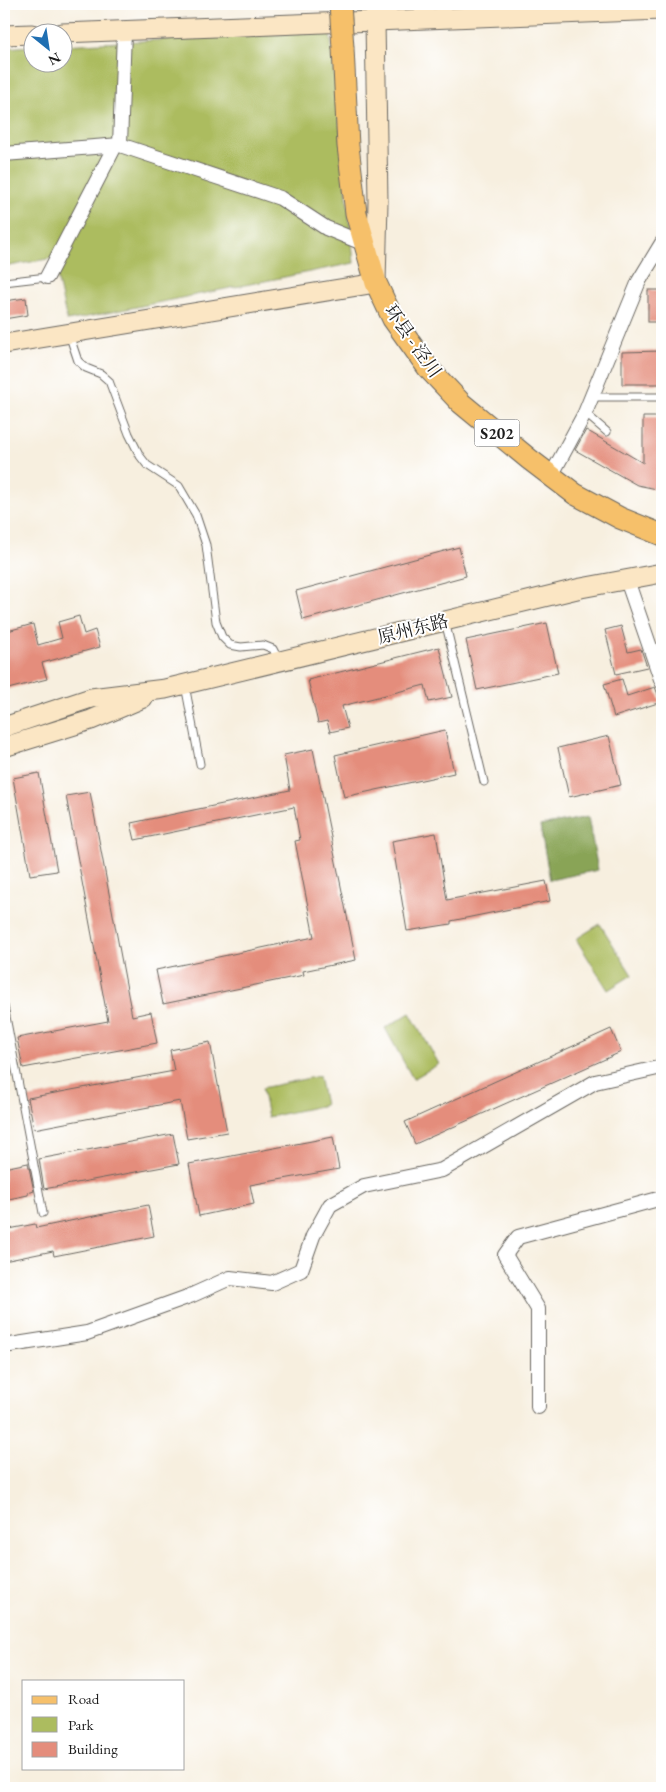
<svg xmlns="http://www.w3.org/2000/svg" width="666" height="1792" viewBox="0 0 666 1792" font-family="'EB Garamond','Noto Serif SC',serif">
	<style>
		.green { fill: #acbc5f; stroke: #646c3e }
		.forest { fill: #89a456; stroke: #526039 }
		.building { fill: #e48d7c }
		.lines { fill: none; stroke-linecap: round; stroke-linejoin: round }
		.lane-casing { stroke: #696660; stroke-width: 9 }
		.street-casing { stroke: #696660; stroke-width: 16 }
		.secondary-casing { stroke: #696660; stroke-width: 21 }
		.primary-casing { stroke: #696660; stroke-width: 23 }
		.lane { stroke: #fff; stroke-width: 7 }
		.street { stroke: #fff; stroke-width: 14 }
		.secondary { stroke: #fbe6c4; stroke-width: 19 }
		.primary { stroke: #f6c06b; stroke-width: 21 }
		.primary-bridge-casing { stroke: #696660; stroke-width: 23; stroke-linecap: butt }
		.primary-bridge { stroke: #f6c06b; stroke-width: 21 }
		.labels { text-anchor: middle; stroke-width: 4; stroke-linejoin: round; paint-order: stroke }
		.shield { fill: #fff; stroke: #606060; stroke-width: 1 }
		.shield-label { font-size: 16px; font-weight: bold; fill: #1c1c1c }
		.street-label { font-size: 18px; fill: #1c1c1c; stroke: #fff }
	</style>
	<rect width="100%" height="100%" fill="#fff"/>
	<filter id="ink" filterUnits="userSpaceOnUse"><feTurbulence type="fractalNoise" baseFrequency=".02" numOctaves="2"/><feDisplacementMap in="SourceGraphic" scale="10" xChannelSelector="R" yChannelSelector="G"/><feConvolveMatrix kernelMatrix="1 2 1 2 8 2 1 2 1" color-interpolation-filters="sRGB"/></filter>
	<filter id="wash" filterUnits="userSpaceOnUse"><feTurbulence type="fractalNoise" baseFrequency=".0096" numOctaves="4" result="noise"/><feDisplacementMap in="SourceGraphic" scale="20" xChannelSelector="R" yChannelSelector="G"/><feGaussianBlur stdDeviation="1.12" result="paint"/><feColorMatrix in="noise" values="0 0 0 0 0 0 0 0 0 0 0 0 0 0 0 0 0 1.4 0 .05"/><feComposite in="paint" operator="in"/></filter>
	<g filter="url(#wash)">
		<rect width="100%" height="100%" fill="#f7efdf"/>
		<!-- green -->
		<g class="green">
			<path d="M330,31L354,263L67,321L53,258L4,267V48L32,46V62H62L63,45Z"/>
			<path d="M600,924L632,975L608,990L576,939Z"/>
			<path d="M410,1013L439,1064L413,1079L385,1028Z"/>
			<path d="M319,1076L325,1105L268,1117L262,1088Z"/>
		</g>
		<!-- forest -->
		<path class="forest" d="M588,817L598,870L550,880L540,826Z"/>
		<g id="blocks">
			<!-- building -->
			<g class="building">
				<rect x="648" y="290" width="14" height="32"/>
				<path d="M26,298L28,315L4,319V301Z"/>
				<path d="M662,351V384H622V352Z"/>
				<path d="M643,417H662V490L637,485L575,450L586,430L643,463Z"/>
				<path d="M459,547L466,576L303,620L296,591Z"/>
				<path d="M79,616L84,634L95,630L100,647L42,663L47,679L4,690V632L33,624L38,645L62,638L58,622Z"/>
				<path d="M547,623L558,673L477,690L466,640Z"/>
				<path d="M621,626L628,652L641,649L647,667L616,674L605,630Z"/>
				<path d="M439,647L452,697L429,702L425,685L342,706L348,728L330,732L327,721L318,723L308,680Z"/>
				<path d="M622,679L627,696L655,687L661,702L614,717L604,684Z"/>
				<path d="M445,730L454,773L344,797L335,755Z"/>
				<path d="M609,736L621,785L569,797L558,748Z"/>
				<path d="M313,749L356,960L303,971L304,975L163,1004L156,970L314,937L295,841L300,840L294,807L135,840L131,823L290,790L284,755Z"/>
				<path d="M39,773L57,871L30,875L13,778Z"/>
				<path d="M90,792L132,1016L151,1012L157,1043L23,1068L17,1038L108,1021L66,796Z"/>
				<path d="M436,833L447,900L546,881L550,901L451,921V924L407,931L392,841Z"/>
				<path d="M611,1029L621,1052L415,1144L405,1122Z"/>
				<path d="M210,1042L227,1132L187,1139L180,1101L34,1129L28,1098L174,1071L170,1050Z"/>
				<path d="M173,1134L179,1164L44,1189L39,1159Z"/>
				<path d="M333,1137L339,1169L250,1185L254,1204L199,1216L189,1164Z"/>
				<path d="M28,1163L34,1191L28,1193V1195L4,1200V1168Z"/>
				<path d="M148,1205L154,1236L54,1256L53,1251L4,1261V1230L35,1224L36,1228Z"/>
			</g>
		</g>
	</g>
	<g filter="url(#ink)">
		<use href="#blocks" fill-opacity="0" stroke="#696660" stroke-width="1"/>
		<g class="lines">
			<defs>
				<g id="lane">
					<path d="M4,282L47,277"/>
					<path d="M69,334L78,361L86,368L101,374L109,381L129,434L140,456L147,465L179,486L196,515L206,545L216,622L222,637L230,645L241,647L263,645L273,649L279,661"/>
					<path d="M592,397H662"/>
					<path d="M585,413L607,432"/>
					<path d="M445,621L484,782"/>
					<path d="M185,685L200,764"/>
					<path d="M4,1006L43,1213"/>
				</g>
				<g id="street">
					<path d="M120,145L124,31"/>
					<path d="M4,154L120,145L280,198L326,228L365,244"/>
					<path d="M47,277L115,146"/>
					<path d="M551,476L585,413L639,281L662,243"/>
					<path d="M627,580L662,682"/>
					<path d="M4,1346L87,1333L190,1296L230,1278L272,1283L301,1270L313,1236L330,1205L364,1186L442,1170L595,1082L662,1067"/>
					<path d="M538,1407V1309L505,1255L518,1237L662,1198"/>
				</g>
				<g id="secondary">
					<path d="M62,33L662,10"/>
					<path d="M4,35L32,34"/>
					<path d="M4,344L376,283L378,202L375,21"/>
					<path d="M4,727L91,698L165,689L581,588L662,573"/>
					<path d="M4,747L91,720L143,698"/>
				</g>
				<path id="primary" d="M343,48L348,146L356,213L376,283L393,319L428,368L461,403L529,459L575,494L620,518L662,535"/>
			</defs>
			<!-- lane casing -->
			<use href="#lane" class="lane-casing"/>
			<!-- street casing -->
			<use href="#street" class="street-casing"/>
			<!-- secondary casing -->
			<use href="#secondary" class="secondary-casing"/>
			<!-- primary casing -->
			<use href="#primary" class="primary-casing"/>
			<!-- lane -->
			<use href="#lane" class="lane"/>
			<!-- street -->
			<use href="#street" class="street"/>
			<!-- secondary -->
			<use href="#secondary" class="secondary"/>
			<!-- primary -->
			<use href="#primary" class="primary"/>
			<defs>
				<path id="primary-bridge" d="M340,4L343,48"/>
			</defs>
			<!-- primary-bridge casing -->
			<use href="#primary-bridge" class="primary-bridge-casing"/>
			<!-- primary-bridge -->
			<use href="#primary-bridge" class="primary-bridge"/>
		</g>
	</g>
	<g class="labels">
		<!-- shield labels -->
		<rect class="shield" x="474.5" y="419.5" width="45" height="27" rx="4"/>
		<g class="shield-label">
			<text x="497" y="439">S202</text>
		</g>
		<!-- street labels -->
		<g class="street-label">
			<text transform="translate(413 341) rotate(55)" y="6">环县 - 泾川</text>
			<text transform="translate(413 629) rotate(-14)" y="6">原州东路</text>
		</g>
	</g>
	<!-- margin -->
	<rect width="666" height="1792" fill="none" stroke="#fff" stroke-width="20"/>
	<!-- legend -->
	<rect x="22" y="1680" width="162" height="90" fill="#ffffff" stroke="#a4a4a4"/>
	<rect x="32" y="1696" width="25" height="8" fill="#f6c06b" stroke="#a4a4a4"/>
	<text x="68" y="1704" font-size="15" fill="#1c1c1c">Road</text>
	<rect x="32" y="1717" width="25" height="15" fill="#acbc5f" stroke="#a4a4a4"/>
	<text x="68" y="1730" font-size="15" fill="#1c1c1c">Park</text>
	<rect x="32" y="1742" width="25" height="15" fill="#e48d7c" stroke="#a4a4a4"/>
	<text x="68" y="1754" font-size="15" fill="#1c1c1c">Building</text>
	<!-- north arrow -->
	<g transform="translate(48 48) rotate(150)"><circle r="24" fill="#ffffff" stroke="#a4a4a4"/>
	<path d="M0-4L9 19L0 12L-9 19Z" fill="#1f6fb2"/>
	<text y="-8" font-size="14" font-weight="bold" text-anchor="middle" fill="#1c1c1c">N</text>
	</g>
</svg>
